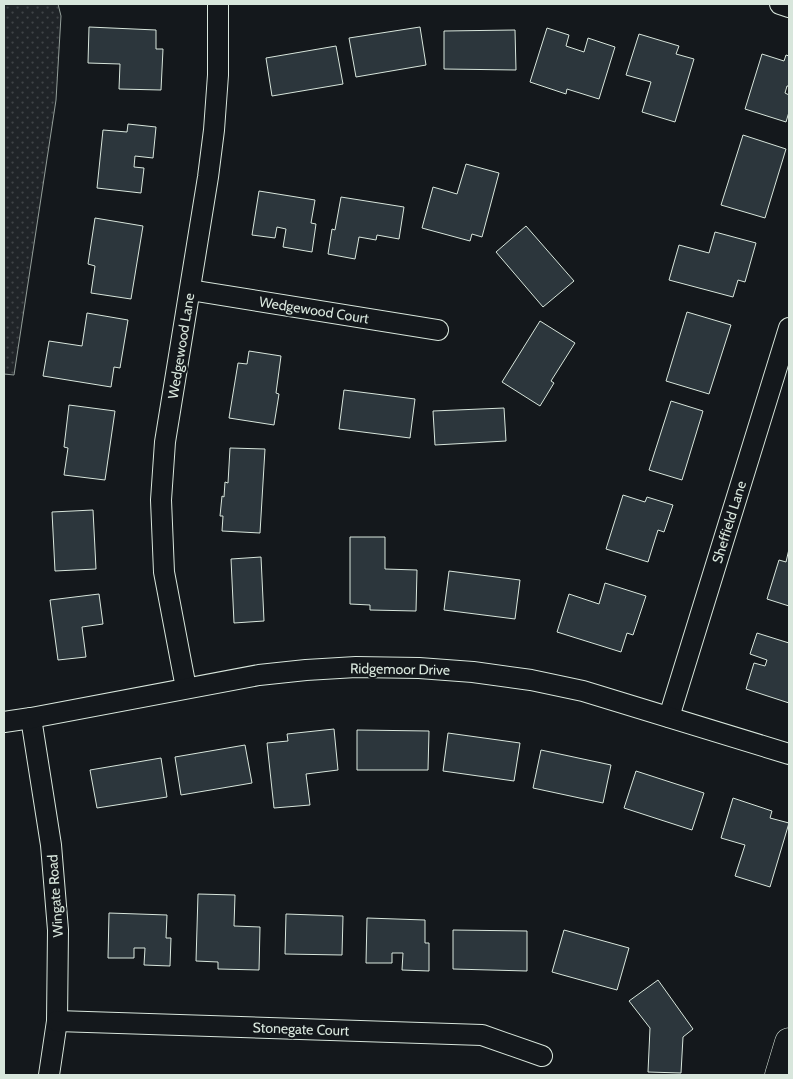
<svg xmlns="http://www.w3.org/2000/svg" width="793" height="1079" viewBox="0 0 793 1079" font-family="Cabin,sans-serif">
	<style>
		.grass { fill: url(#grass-dots); stroke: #939e99 }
		.building { fill: #2c363c; stroke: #d8e6dc }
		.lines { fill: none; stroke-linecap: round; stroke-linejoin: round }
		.street-casing { stroke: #d8e6dc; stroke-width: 22 }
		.secondary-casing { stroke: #d8e6dc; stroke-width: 29 }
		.street { stroke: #14181c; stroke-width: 20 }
		.secondary { stroke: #14181c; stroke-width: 28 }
		.labels { text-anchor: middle; stroke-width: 4; stroke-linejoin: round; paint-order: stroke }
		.street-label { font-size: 14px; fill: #d8e6dc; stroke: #14181c }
	</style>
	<defs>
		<pattern id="grass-dots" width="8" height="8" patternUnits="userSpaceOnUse" patternTransform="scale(1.25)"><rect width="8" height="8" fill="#202428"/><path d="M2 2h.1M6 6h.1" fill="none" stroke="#404447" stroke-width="1.8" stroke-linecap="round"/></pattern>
	</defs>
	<rect width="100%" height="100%" fill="#14181c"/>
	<!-- grass -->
	<path class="grass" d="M4,4H58L61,16L56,100L14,375L4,374Z"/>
	<!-- building -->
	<g class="building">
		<path d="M89,27L156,30V49H163L161,90L119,89L120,64L88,63Z"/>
		<path d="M420,27L426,65L356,77L349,38Z"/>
		<path d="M547,28L569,35L566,46L584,52L588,38L615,47L599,99L567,89L566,94L530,82Z"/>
		<path d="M515,30L516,70L444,69V31Z"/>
		<path d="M639,34L679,46L676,54L694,59L675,122L642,112L651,82L626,75Z"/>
		<path d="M336,46L343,84L272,96L266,58Z"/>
		<path d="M762,54L784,61L786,55L789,56V86H787L785,93L789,95V112L786,122L745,109Z"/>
		<path d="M128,124L156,127L153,158L135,156L134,167L144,168L141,193L97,188L103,130L127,132Z"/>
		<path d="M743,135L786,149L765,218L721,205Z"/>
		<path d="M466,164L499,173L482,237L472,234L470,241L422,228L433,187L457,194Z"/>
		<path d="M259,191L315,200L311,223L316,224L312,252L283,247L286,229L277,227L275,238L252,235Z"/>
		<path d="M341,197L404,207L399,239L377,235L376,240L359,237L355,259L328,254L332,229L335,230Z"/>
		<path d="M95,218L143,226L131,299L91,293L95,266L88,264Z"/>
		<path d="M526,226L574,281L543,307L496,252Z"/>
		<path d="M715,232L756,243L745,282L738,280L733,297L669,280L679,245L709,253Z"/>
		<path d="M687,312L731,325L709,394L666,381Z"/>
		<path d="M87,313L128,320L120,368L114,367L111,387L43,376L49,341L82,346Z"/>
		<path d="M540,321L575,343L551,381L554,383L540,406L502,382Z"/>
		<path d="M249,351L281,356L276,393L279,394L274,425L229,418L238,363L247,364Z"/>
		<path d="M344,390L415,399L410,438L339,429Z"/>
		<path d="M671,401L703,411L682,480L649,470Z"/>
		<path d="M69,405L115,411L105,480L64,475L68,448L64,447Z"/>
		<path d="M504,408L506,441L435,445L433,411Z"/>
		<path d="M230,448L265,449L260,533L222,531L223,516H220L222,496L224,497L225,482L228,483Z"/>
		<path d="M623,495L645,502L647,497L673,505L664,532L658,530L648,562L606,549Z"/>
		<path d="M93,510L96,569L55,571L52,512Z"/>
		<path d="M350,537H385V569L417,570L416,611L370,610V605L350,604Z"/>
		<path d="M789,549V606L767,599L779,560L786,562Z"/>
		<path d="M261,557L264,621L234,623L231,559Z"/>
		<path d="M449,571L520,580L515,619L444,610Z"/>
		<path d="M605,583L646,596L633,635L627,633L621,652L557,632L569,594L599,604Z"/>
		<path d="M99,594L103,624L82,627L86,657L58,660L50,600Z"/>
		<path d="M757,633L789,643V703L746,689L754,663L765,666L767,660L750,654Z"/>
		<path d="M334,729L338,770L306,774L310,805L274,808L267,743L288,741L287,734Z"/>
		<path d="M357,730L429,731L428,770H357Z"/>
		<path d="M448,733L520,743L514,781L443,771Z"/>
		<path d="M245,745L252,783L181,795L175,757Z"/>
		<path d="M541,750L611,765L603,803L533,788Z"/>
		<path d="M161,758L167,797L97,808L90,770Z"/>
		<path d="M636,771L704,793L692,830L624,808Z"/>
		<path d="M733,798L772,811L770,818L789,823L770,887L735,876L745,845L721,838Z"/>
		<path d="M198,894L235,895L234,926L260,927L259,970L218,969V962L196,961Z"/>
		<path d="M109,913L167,915L166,938H171L170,966L144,965L145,948H134V958H108Z"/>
		<path d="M286,914L343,916L342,955L285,954Z"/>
		<path d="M367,918L425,920V943H429V971L402,970L403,953H392V963H366Z"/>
		<path d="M453,930L527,931V971L453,969Z"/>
		<path d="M564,930L629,948L617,990L552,972Z"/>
		<path d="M658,980L693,1029L683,1037L681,1073L648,1072L650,1028L629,1001Z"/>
	</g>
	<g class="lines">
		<defs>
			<g id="street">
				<path d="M780,4L789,7"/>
				<path d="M190,290L438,330"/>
				<path d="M186,688L164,572L161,500L165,442L208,177L214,130L218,75V4"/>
				<path d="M669,717L789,328"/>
				<path d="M31,718L51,845L58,930L57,1021L49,1075"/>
				<path d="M4,722L31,718L259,675L306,670L356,667L419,668L473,672L531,680L583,691L789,754"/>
				<path d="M57,1021L482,1035L542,1056"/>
			</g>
			<path id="secondary" d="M779,1075L789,1042"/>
		</defs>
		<!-- street casing -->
		<use href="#street" class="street-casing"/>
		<!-- secondary casing -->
		<use href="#secondary" class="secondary-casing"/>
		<!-- street -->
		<use href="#street" class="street"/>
		<!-- secondary -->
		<use href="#secondary" class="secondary"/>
	</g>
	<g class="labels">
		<!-- street labels -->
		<g class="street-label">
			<text transform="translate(314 310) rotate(9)" y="5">Wedgewood Court</text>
			<text transform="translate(181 346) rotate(-81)" y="5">Wedgewood Lane</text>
			<text transform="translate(729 522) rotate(-73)" y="5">Sheffield Lane</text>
			<text transform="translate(400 669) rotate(1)" y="5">Ridgemoor Drive</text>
			<text transform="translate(55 896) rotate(-94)" y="5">Wingate Road</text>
			<text transform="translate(301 1029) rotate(2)" y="5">Stonegate Court</text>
		</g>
	</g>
	<!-- border -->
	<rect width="793" height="1079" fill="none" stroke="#d8e6dc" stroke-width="10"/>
</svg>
